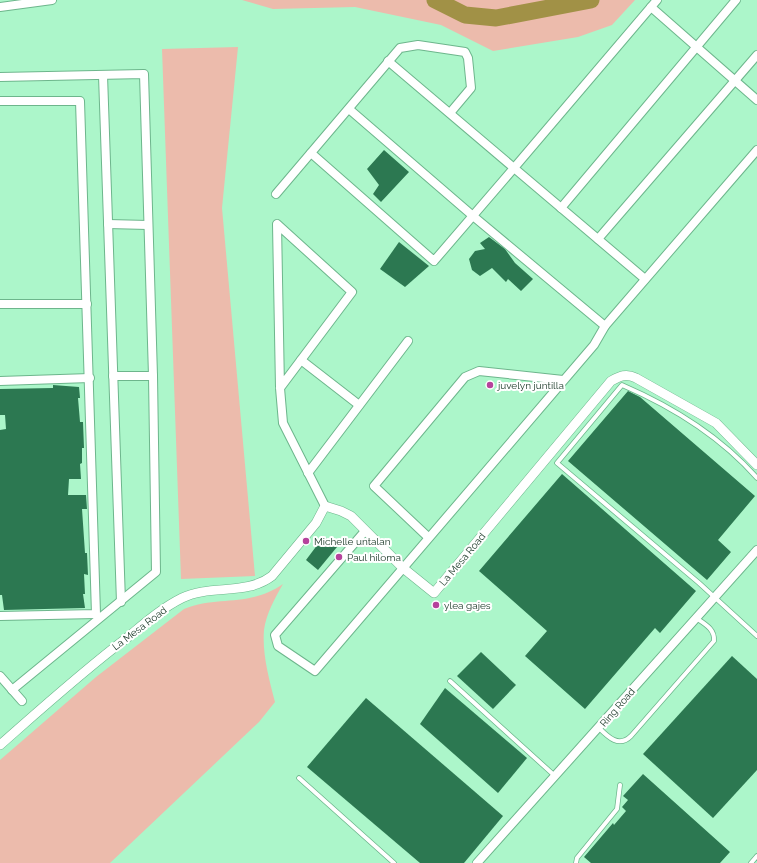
<svg xmlns="http://www.w3.org/2000/svg" width="757" height="863" viewBox="0 0 757 863" font-family="Raleway,sans-serif">
	<style>
		.green { fill: #ecbbac }
		.lines { fill: none; stroke-linecap: round; stroke-linejoin: round }
		.river { stroke: #a19146; stroke-width: 17 }
		.building { fill: #2c7851 }
		.service-casing { stroke: #6db68c; stroke-width: 5.5 }
		.minor-casing { stroke: #6db68c; stroke-width: 10 }
		.tertiary-casing { stroke: #6db68c; stroke-width: 10 }
		.service { stroke: #fff; stroke-width: 4 }
		.minor { stroke: #fff; stroke-width: 8 }
		.tertiary { stroke: #fff; stroke-width: 9 }
		.poi-dot { fill: #b6429c; stroke: #fff; stroke-width: 1.5 }
		.labels { text-anchor: middle; stroke-width: 4; stroke-linejoin: round; paint-order: stroke }
		.poi-label { font-size: 10px; fill: #183625; stroke: #fff; text-anchor: start }
		.street-label { font-size: 10px; fill: #183625; stroke: #fff }
	</style>
	<rect width="100%" height="100%" fill="#acf6ca"/>
	<!-- green -->
	<g class="green">
		<path d="M242,0H635L612,25L578,37L493,51L441,25L355,7L273,9Z"/>
		<path d="M238,47L222,208L255,576L181,579L162,49Z"/>
		<path d="M283,584C275,598 266,614 264,630C262,654 269,679 275,702L259,722L110,863H0V760L96,677L184,609C219,595 248,608 283,584Z"/>
	</g>
	<g class="lines">
		<!-- river -->
		<path class="river" d="M435,0L465,15L496,18L591,0"/>
	</g>
	<!-- building -->
	<g class="building">
		<path d="M384,150L409,172L381,202L373,194L379,185L367,169Z"/>
		<path d="M489,237L505,249L515,263L533,279L521,291L508,279L506,282L492,268L480,276L472,270L469,259L475,251L485,249L480,243Z"/>
		<path d="M399,242L429,266L405,287L380,269Z"/>
		<path d="M53,385L79,387L80,398H78L80,422H83L84,448H82V463L80,464L81,479H69L68,495H86L87,509H82L85,553H87L88,575L84,574L85,594H83L85,608L4,610L2,595H0V430L6,429L5,415H0V389L53,388Z"/>
		<path d="M628,391L640,397L755,496L718,540L731,552L707,580L568,461Z"/>
		<path d="M562,474L696,591L660,633L655,628L585,709L525,656L547,631L479,571Z"/>
		<path d="M324,536L337,547L318,570L306,560Z"/>
		<path d="M481,652L516,685L493,709L457,676Z"/>
		<path d="M732,656L757,679V770L713,818L643,754Z"/>
		<path d="M445,688L527,758L498,793L420,724Z"/>
		<path d="M366,698L503,816L464,863H420L307,767Z"/>
		<path d="M643,774L730,852L720,863H591L584,857L613,823L614,825L626,811L622,807L628,800L623,796Z"/>
	</g>
	<g class="lines">
		<defs>
			<g id="service">
				<path d="M757,478C720,436 673,407 622,385L557,463L699,583L757,636"/>
				<path d="M450,681L555,776"/>
				<path d="M599,728C608,737 619,748 631,736L714,641C715,629 705,624 696,618"/>
				<path d="M299,778L394,863"/>
				<path d="M576,863L577,858L617,809L620,785"/>
				<path d="M751,863L757,856"/>
			</g>
			<g id="minor">
				<path d="M0,7L52,0"/>
				<path d="M651,7L757,100"/>
				<path d="M103,75L121,602"/>
				<path d="M0,77L144,74L153,376L156,572L12,690"/>
				<path d="M0,101H80L96,614L0,616"/>
				<path d="M349,109L473,216L605,326"/>
				<path d="M311,153L434,261L514,168L388,61"/>
				<path d="M276,194L400,48L418,45L465,52L468,58L471,88L450,113"/>
				<path d="M561,208L736,0"/>
				<path d="M108,224L148,225"/>
				<path d="M598,239L757,55"/>
				<path d="M645,279L514,168L657,0"/>
				<path d="M0,304H87"/>
				<path d="M301,360L359,405"/>
				<path d="M113,376H153"/>
				<path d="M0,381L90,378"/>
				<path d="M280,388L352,292L277,224L280,388L283,423L325,506"/>
				<path d="M308,473L408,341"/>
				<path d="M365,531L275,635L278,646L315,671L594,345L605,326L757,150"/>
				<path d="M428,537L374,486L465,377L479,371L563,380"/>
				<path d="M0,676L22,701"/>
				<path d="M477,863L757,550"/>
			</g>
			<path id="tertiary" d="M0,745C42,708 83,671 128,637C145,623 162,608 182,598C211,584 246,596 272,576L316,523L325,506L341,511L351,516L403,568L434,593L611,381C620,376 626,373 636,378L716,423L757,465"/>
		</defs>
		<!-- service casing -->
		<use href="#service" class="service-casing"/>
		<!-- minor casing -->
		<use href="#minor" class="minor-casing"/>
		<!-- tertiary casing -->
		<use href="#tertiary" class="tertiary-casing"/>
		<!-- service -->
		<use href="#service" class="service"/>
		<!-- minor -->
		<use href="#minor" class="minor"/>
		<!-- tertiary -->
		<use href="#tertiary" class="tertiary"/>
	</g>
	<!-- markers -->
	<g class="poi-dot">
		<circle cx="490" cy="385" r="4"/>
		<circle cx="306" cy="541" r="4"/>
		<circle cx="339" cy="557" r="4"/>
		<circle cx="436" cy="605" r="4"/>
	</g>
	<g class="labels">
		<!-- poi labels -->
		<g class="poi-label">
			<text x="498" y="389">juvelyn juntilla</text>
			<text x="314" y="545">Michelle untalan</text>
			<text x="347" y="561">Paul hiloma</text>
			<text x="444" y="609">ylea gajes</text>
		</g>
		<!-- street labels -->
		<g class="street-label">
			<text transform="translate(462 559) rotate(-50)" y="4">La Mesa Road</text>
			<text transform="translate(139 628) rotate(-37)" y="4">La Mesa Road</text>
			<text transform="translate(617 707) rotate(-49)" y="4">Ring Road</text>
		</g>
	</g>
</svg>
